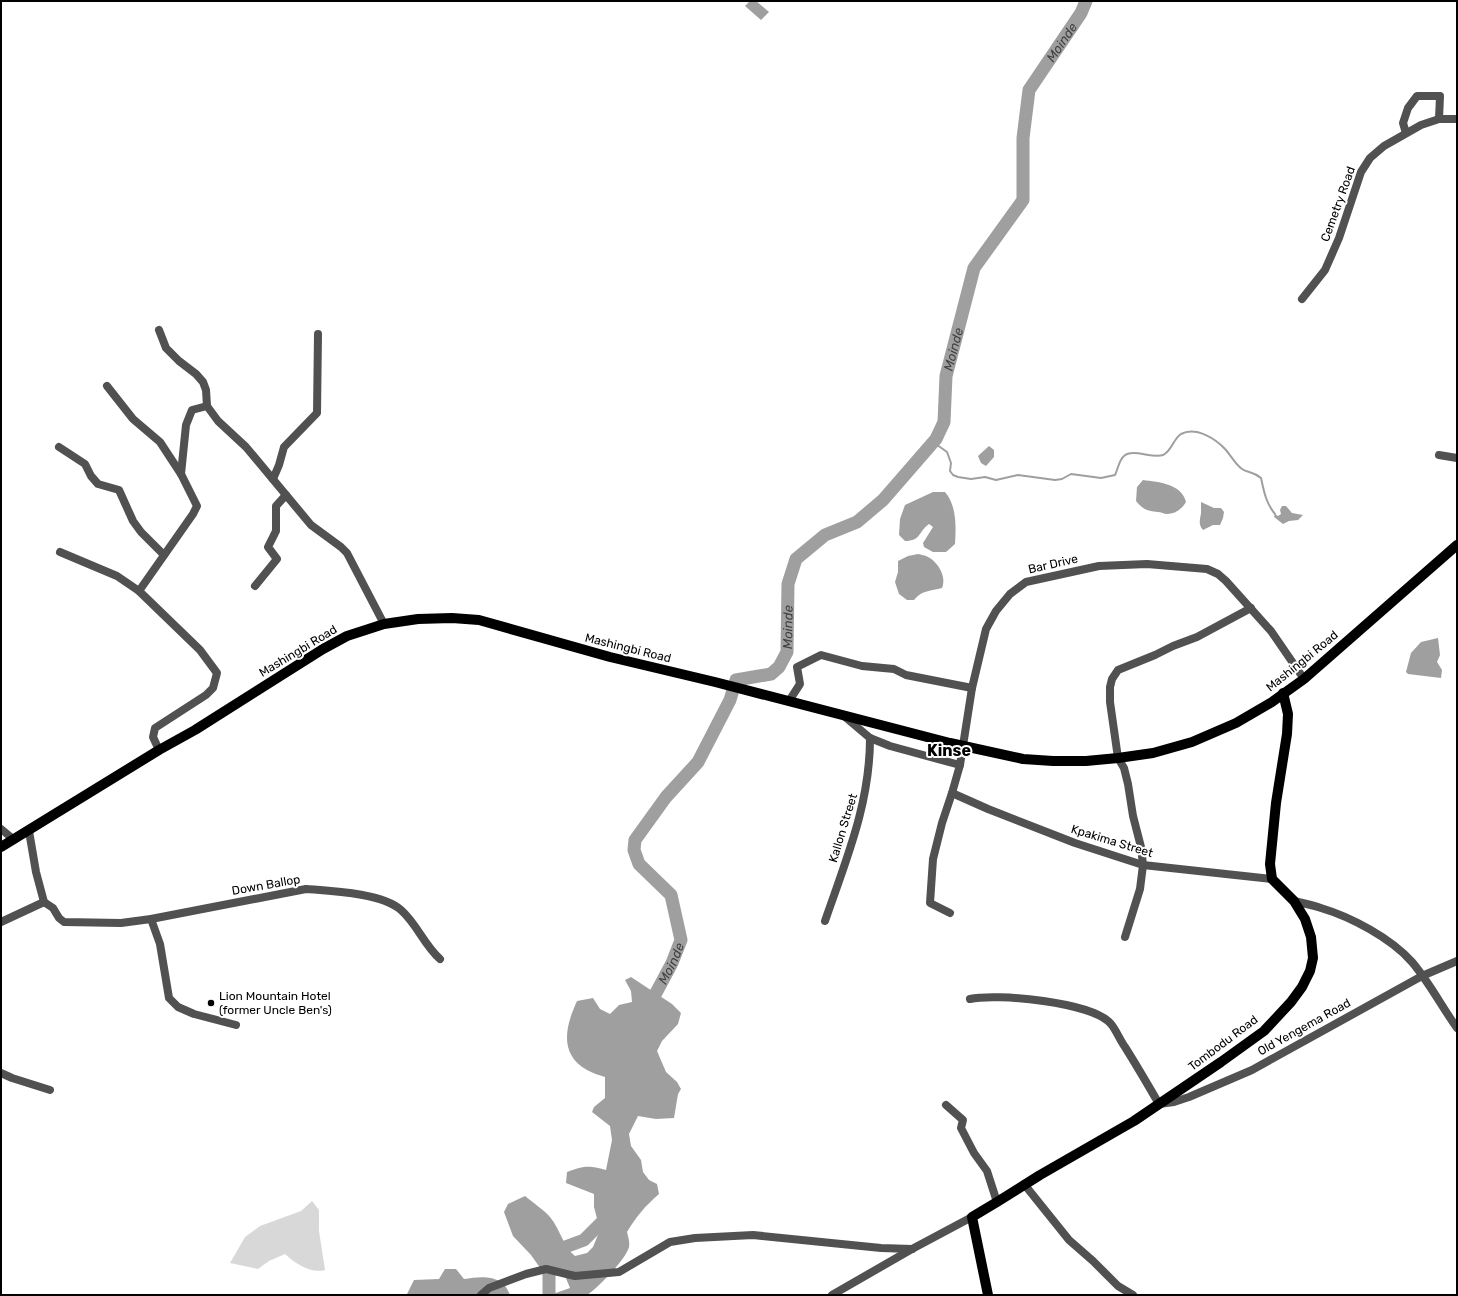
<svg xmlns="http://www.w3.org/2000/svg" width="1458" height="1296" viewBox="0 0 1458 1296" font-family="Rubik,sans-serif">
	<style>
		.green { fill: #d8d8d8 }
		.water { fill: #9f9f9f }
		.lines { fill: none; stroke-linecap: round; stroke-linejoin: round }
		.stream { stroke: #9f9f9f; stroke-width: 2 }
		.river { stroke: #9f9f9f; stroke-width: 13 }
		.minor { stroke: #515151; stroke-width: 8 }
		.major { stroke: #000; stroke-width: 10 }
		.poi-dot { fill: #000; stroke: #fff; stroke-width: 1.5 }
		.labels { text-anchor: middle; stroke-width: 4; stroke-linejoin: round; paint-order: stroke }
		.street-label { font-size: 12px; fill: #000; stroke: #fff }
		.poi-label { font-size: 12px; fill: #000; stroke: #fff; text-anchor: start }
		.water-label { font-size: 13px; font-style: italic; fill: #404040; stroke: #fff }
		.district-label { font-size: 16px; font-weight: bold; fill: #000; stroke: #fff }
	</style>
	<rect width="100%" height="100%" fill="#fff"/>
	<!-- green -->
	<path class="green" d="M312,1201L319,1210V1231L325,1270C310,1274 295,1263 285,1254L269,1261L258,1269L230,1263L245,1237L260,1226L301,1211Z"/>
	<!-- water -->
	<g class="water">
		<path d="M750,1H756L769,12L761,20L745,6Z"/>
		<path d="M989,446L994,450V457L986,466L981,463L978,456Z"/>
		<path d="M1143,480C1159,482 1182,484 1186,502C1182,509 1175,514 1167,514C1164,514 1161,512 1158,512C1148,511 1143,510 1136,501L1137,487Z"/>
		<path d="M933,492H945C957,506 956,527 955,544L946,552H933L924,547L923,543L933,527L929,524C918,532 921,541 905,541L899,535L900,519L905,505Z"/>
		<path d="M1201,502L1214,508H1221L1224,512L1223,518L1220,525H1213L1203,530C1198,524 1200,520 1201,513C1201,509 1201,505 1201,502Z"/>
		<path d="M1282,506H1286L1292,513L1303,515L1298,520L1289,521L1283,524L1274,517L1275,514L1278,516L1281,514L1280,510Z"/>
		<path d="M918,554C921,555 925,555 928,557C938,562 947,577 942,588C931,591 922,590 914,600H907L899,594L895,582L898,572V561L908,556Z"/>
		<path d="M1438,638L1440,655L1437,662L1442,670L1441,678L1408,674L1406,672L1411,653L1421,642Z"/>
		<path d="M631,977L672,1004L681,1013L678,1024L662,1041L657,1051L666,1072L677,1082L681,1089L678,1094L674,1118L656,1119L638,1116L629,1134L631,1146L641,1160L643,1172L649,1180L657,1184L659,1194C645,1206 636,1217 627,1232C628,1236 630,1242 629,1247C626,1259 598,1288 587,1295C583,1296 556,1295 550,1295L570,1288L565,1276L543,1272L531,1255L513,1236L504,1212L508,1204L525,1196C533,1203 543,1209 550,1217C560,1229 564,1248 575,1256L587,1253L593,1247L600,1230L594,1207V1194L566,1183L567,1172C584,1166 588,1165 606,1170L612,1140L610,1126L592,1112L594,1107L605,1098V1077C599,1075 592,1073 587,1070C558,1054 566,1025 577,1001L593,998L600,1009L610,1014L619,1005L632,1002L631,991L625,980Z"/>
		<path d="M445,1269H456L464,1279C482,1276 503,1274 510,1295L407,1294L414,1280L439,1279Z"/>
	</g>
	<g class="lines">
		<!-- stream -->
		<path class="stream" d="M933,442L947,452L951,463L950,471L953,475L958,477L971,479L985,477L996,480L1018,475L1055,480L1062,479L1071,474L1101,478L1115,475C1118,469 1119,460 1124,456C1133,448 1152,459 1163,455C1172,451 1173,439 1181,434C1196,426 1216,439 1226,450C1231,456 1236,465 1242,469C1248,473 1253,471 1261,478C1264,492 1266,503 1275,514"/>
		<!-- river -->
		<g class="river">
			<path id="s1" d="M644,1007L645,1004L656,993L672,963L681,940L671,895L639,864L634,850L635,840L666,797L698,762L730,700L736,680L771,674L779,667L787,652L788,584L796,559L825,535L857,522L883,500L936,439L944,422L946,376L974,268L1023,200V138L1029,90L1081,13L1086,1"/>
			<path d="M549,1295V1270L546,1262L549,1253L584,1240L607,1217L610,1213"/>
		</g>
		<!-- minor -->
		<g class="minor">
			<path d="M1406,133L1403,123L1408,108L1417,96H1440L1439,119"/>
			<path d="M1302,299L1325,270L1339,238L1361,172L1370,158L1384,146L1421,125L1439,119H1457"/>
			<path d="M159,330L166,348L179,361L196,374L203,382L206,390L207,406L218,421L246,447L311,525L341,547L347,553L384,624"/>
			<path d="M107,386L133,419L160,442L181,474"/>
			<path d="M59,447L85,464L91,476L98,484L119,490L133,521L141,532L164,555"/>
			<path d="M1439,455L1457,458"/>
			<path d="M273,479L279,465L284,447L317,413L318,334"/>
			<path d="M60,552L117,576L139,591L200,650L217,673L213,688L206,695L155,728L153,737L159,750"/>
			<path d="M255,586L277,559L268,547L276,531V506L286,495"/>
			<path d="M139,591L193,514L197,506L181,474L186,425L192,410L207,406"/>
			<path d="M789,701L800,684L797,667L821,655L862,666L894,669L906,675L972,688"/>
			<path d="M844,716L870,738L890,746L960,765"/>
			<path d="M952,793L988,809L1075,843L1143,865L1272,879"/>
			<path d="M1,829L13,839"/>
			<path d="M29,831L36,872L44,902L53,908L59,918L64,922L121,923L151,919L306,889C331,891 382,893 401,910C417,924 424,945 440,959"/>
			<path d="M1294,901C1303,903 1312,905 1321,908C1351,917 1391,938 1412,962C1429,982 1442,1007 1457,1028"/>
			<path d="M950,913L930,903L933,859L942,823L952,793L960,765L972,688L986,629L996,611L1010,594L1026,582L1099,566L1147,564L1207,569L1218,574L1226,581L1271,631L1304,679"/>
			<path d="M151,919L160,944L169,998L178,1007L194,1014L236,1025"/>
			<path d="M825,921C846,860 870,804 870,738"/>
			<path d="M1,922L44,902"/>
			<path d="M1125,937L1140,889L1143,865L1141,847L1133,816L1128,784L1124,768L1118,758L1110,702V687L1112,679L1118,670L1155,655L1173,646L1197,637L1251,608"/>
			<path d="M970,999C996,993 1093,1002 1111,1024C1116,1030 1120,1040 1125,1047C1137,1066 1148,1085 1159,1104L1174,1102L1189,1097L1252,1070L1422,976L1457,961"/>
			<path d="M1,1073L12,1078L50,1090"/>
			<path d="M946,1105L963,1120L961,1128L974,1153L987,1171L997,1202"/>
			<path d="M1024,1184L1069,1240L1093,1261L1118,1286L1133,1295"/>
			<path d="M481,1295L489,1288L526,1274L546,1269L575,1276L619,1272L670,1242L695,1238L753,1235L881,1248L912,1249"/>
			<path d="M832,1295L912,1249L972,1217"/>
		</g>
		<!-- major -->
		<g class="major">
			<path d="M1,847L159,750L195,730L323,649L347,636L384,624L418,619L452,618L479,620L610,657L715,682L950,743L1023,759L1053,761H1086L1118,758L1153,753L1192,742L1236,723L1272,702L1304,679L1457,545"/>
			<path d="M988,1295L972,1217L997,1202L1040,1175L1134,1121L1221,1062L1264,1031L1291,1002L1302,987L1310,971L1313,958L1311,937L1305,919L1294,901L1272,879L1270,864L1276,803L1287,734L1288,714L1283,693"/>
		</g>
	</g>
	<!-- markers -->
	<circle class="poi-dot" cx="211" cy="1003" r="4"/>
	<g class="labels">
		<!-- street labels -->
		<g class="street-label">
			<text transform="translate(1338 204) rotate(-70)" y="4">Cemetry Road</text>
			<text transform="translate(1053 564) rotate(-13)" y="4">Bar Drive</text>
			<text transform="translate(628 648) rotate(14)" y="4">Mashingbi Road</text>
			<text transform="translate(298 651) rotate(-31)" y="4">Mashingbi Road</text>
			<text transform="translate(1302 661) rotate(-39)" y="4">Mashingbi Road</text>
			<text transform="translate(843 828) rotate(-73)" y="4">Kallon Street</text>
			<text transform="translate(1112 841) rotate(17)" y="4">Kpakima Street</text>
			<text transform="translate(266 885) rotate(-10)" y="4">Down Ballop</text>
			<text transform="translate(1304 1027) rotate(-29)" y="4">Old Yengema Road</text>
			<text transform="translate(1223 1043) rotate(-37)" y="4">Tombodu Road</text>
		</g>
		<!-- poi labels -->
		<g class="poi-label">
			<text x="219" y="1000">Lion Mountain Hotel<tspan x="219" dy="14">(former Uncle Ben's)</tspan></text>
		</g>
		<!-- water labels -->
		<g class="water-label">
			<text dy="5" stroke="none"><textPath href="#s1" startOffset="1157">Moinde</textPath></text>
			<text dy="5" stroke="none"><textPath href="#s1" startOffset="821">Moinde</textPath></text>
			<text dy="5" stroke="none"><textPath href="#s1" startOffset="472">Moinde</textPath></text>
			<text dy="5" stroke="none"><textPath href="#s1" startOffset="52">Moinde</textPath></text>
		</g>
		<!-- district labels -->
		<g class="district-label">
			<text x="949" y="756">Kinse</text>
		</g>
	</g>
	<!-- border -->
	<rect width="1458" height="1296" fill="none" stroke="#000000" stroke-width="4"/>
</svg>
